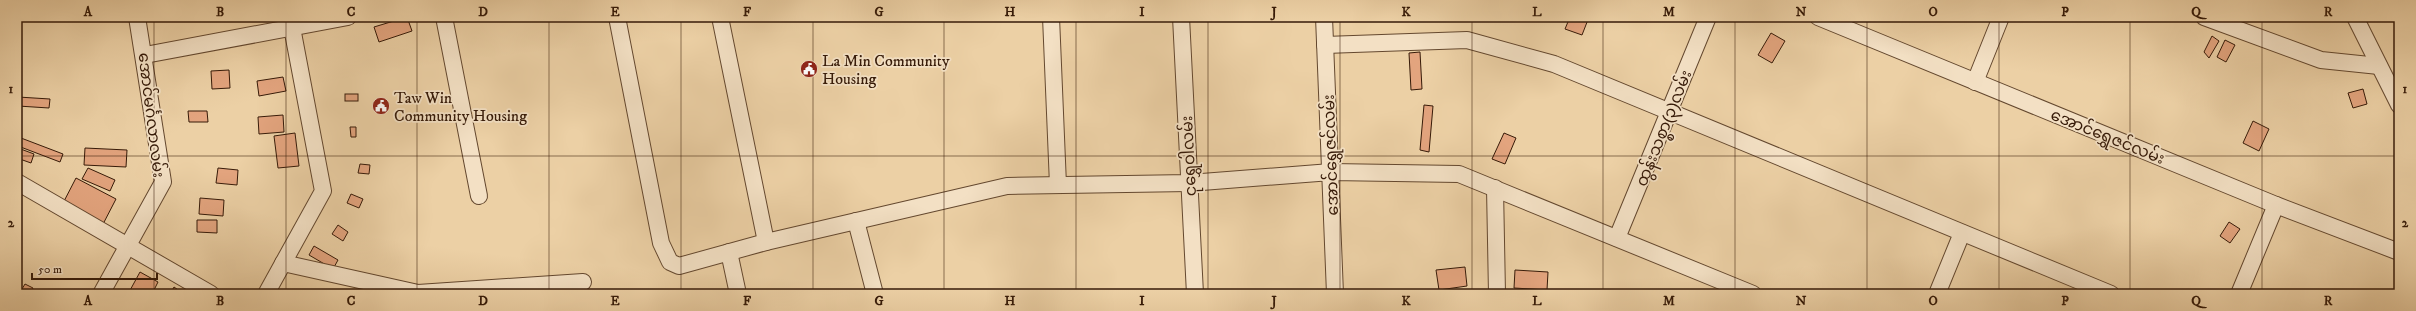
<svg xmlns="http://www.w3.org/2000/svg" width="2416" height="311" viewBox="0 0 2416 311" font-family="'IM FELL DW Pica','Noto Sans Myanmar',serif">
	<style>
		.building { fill: #e3a47e; stroke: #361a08 }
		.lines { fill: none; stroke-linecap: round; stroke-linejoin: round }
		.minor-casing { stroke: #64482f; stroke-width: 18 }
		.minor { stroke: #f3e0c4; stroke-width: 16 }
		.grid { fill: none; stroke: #361a08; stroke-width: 1; stroke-opacity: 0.55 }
		.labels { text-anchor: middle; stroke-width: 3.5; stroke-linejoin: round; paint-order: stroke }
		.poi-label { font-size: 16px; fill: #361a08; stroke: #f3e0c4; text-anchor: start }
		.street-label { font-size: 16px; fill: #361a08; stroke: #f3e0c4 }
		.neatline { fill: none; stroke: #361a08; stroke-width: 1.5 }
		.grid-label { font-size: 13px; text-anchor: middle; font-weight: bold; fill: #361a08 }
	</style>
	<rect width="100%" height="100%" fill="#ecd0a5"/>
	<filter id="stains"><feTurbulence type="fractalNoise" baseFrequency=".005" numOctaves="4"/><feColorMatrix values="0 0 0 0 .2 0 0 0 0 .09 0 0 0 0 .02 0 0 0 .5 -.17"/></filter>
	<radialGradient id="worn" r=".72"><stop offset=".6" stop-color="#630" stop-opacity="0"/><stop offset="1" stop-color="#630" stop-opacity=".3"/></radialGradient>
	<!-- building -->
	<g class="building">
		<path d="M407,17L412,31L379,42L374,27Z"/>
		<path d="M1570,17H1589L1582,35L1565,29Z"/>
		<path d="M1771,33L1785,41L1772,63L1758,55Z"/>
		<path d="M2212,36L2219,41L2209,58L2204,52Z"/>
		<path d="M2225,40L2235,45L2226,62L2217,57Z"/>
		<path d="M1420,52L1422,89L1411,90L1409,53Z"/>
		<path d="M229,70L230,88L212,89L211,71Z"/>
		<path d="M283,77L286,91L259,96L257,81Z"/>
		<path d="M2363,89L2367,104L2353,108L2348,93Z"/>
		<rect x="345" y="94" width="13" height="7"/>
		<path d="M18,97L50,99L49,108L18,106Z"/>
		<path d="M1424,105L1433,106L1429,152L1420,150Z"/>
		<path d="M188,111H207L208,122H189Z"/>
		<path d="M283,115L284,132L259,134L258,117Z"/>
		<path d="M2253,121L2269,129L2259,151L2243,143Z"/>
		<path d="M350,127H356V137H351Z"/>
		<path d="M295,133L299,166L278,168L274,136Z"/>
		<path d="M1504,133L1516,138L1505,164L1492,159Z"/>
		<path d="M21,138L63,154L60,162L18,146Z"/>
		<path d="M18,148L34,154L31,163L17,158Z"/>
		<path d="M85,148L127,150L126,167L84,165Z"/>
		<path d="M360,164L370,165L369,174L358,173Z"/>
		<path d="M88,168L115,180L110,191L82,179Z"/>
		<path d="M218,168L238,170L237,185L216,183Z"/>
		<path d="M76,178L116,199L101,228L61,207Z"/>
		<path d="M351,194L363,199L359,208L347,203Z"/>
		<path d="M200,198L224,200L223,216L199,214Z"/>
		<path d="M197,220H217V233L197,232Z"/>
		<path d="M2229,222L2240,229L2230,243L2220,236Z"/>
		<path d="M338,225L348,232L343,241L332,234Z"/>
		<path d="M314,246L338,260L333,269L309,255Z"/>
		<path d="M1465,267L1467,286L1439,290L1436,270Z"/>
		<path d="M1515,270L1548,272L1547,290L1514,288Z"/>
		<path d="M140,272L158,282L152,294H128Z"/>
		<path d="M25,284L33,288L30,294H19Z"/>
		<path d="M174,287L181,292L180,294H170Z"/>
		<rect x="1447" y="291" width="20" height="3"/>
	</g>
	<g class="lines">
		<defs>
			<g id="minor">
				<path d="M444,17L479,196"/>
				<path d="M617,17L661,243L670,262L679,266L766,242L1007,186L1189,183L1331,172L1459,174L1753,294"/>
				<path d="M720,17L766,242"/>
				<path d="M1051,17L1058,185"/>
				<path d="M1181,17L1195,294"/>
				<path d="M1324,17L1335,294"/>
				<path d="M1818,17L2276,205L2399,252"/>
				<path d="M2204,17L2321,60L2379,66"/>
				<path d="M2355,17L2399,105"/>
				<path d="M1325,45L1467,40L1554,64L2111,294"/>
				<path d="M145,55L348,17"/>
				<path d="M1975,82L2001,17"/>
				<path d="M17,182L211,294"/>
				<path d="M1495,188L1497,294"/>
				<path d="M856,221L875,294"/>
				<path d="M1617,238L1708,17"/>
				<path d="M729,252L738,294"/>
				<path d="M283,263L418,293L583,282"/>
				<path d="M101,294L163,182L137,17"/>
				<path d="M266,294L323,191L290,17"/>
				<path d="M1937,294L1962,233"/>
				<path d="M2239,294L2276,205"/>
			</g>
		</defs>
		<!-- minor casing -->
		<use href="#minor" class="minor-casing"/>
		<!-- minor -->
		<use href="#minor" class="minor"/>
	</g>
	<!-- grid -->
	<path class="grid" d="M154,17V294M286,17V294M417,17V294M549,17V294M681,17V294M813,17V294M944,17V294M1076,17V294M1208,17V294M1340,17V294M1472,17V294M1603,17V294M1735,17V294M1867,17V294M1999,17V294M2130,17V294M2262,17V294M17,156H2399"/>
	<!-- icons -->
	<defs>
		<symbol id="civic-disc" viewBox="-11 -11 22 22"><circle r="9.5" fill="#8f2418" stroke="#f3e0c4"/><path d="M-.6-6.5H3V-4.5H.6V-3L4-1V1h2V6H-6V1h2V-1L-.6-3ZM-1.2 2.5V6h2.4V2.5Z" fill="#fff"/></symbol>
	</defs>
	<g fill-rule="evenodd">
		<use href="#civic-disc" x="799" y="59" width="20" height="20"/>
		<use href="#civic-disc" x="371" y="96" width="20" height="20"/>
	</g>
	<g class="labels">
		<!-- poi labels -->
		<g class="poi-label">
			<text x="822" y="66">La Min Community<tspan x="822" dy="18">Housing</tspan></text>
			<text x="394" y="103">Taw Win<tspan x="394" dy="18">Community Housing</tspan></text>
		</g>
		<!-- street labels -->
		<g class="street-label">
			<text transform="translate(152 115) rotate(83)" y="6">အောင်မင်္ဂလာလမ်း</text>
			<text transform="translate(1663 128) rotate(-68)" y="6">ထွန်းသစ္စာ(၃)လမ်း</text>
			<text transform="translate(2108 136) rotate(22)" y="6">အောင်ရွှေဇင်လမ်း</text>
			<text transform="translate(1330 155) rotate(-92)" y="6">အောင်ရွှေဇင်လမ်း</text>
			<text transform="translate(1188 156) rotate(-93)" y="6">ငုရွှေဝါလမ်း</text>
		</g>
	</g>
	<!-- margin -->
	<rect width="2416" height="311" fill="none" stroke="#ecd0a5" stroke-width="44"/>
	<!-- scale -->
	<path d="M32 273v6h125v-6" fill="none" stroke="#361a08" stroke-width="2"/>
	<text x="38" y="273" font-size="12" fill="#361a08" stroke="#f3e0c4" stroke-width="3" paint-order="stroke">50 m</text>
	<rect x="22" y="22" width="2372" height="267" class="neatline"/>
	<g class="grid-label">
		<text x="88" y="16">A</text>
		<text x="220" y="16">B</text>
		<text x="351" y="16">C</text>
		<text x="483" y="16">D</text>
		<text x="615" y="16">E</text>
		<text x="747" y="16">F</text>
		<text x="879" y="16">G</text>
		<text x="1010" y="16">H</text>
		<text x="1142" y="16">I</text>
		<text x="1274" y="16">J</text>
		<text x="1406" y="16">K</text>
		<text x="1537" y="16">L</text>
		<text x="1669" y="16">M</text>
		<text x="1801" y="16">N</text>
		<text x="1933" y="16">O</text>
		<text x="2065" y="16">P</text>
		<text x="2196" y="16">Q</text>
		<text x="2328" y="16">R</text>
		<text x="11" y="93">1</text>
		<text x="2405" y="93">1</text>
		<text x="11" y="227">2</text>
		<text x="2405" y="227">2</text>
		<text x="88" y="305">A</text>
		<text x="220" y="305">B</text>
		<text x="351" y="305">C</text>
		<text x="483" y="305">D</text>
		<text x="615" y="305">E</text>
		<text x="747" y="305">F</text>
		<text x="879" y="305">G</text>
		<text x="1010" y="305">H</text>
		<text x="1142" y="305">I</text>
		<text x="1274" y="305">J</text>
		<text x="1406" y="305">K</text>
		<text x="1537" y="305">L</text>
		<text x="1669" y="305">M</text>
		<text x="1801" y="305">N</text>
		<text x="1933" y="305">O</text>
		<text x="2065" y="305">P</text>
		<text x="2196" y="305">Q</text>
		<text x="2328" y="305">R</text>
	</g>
	<rect width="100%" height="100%" filter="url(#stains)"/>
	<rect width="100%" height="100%" fill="url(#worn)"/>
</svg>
